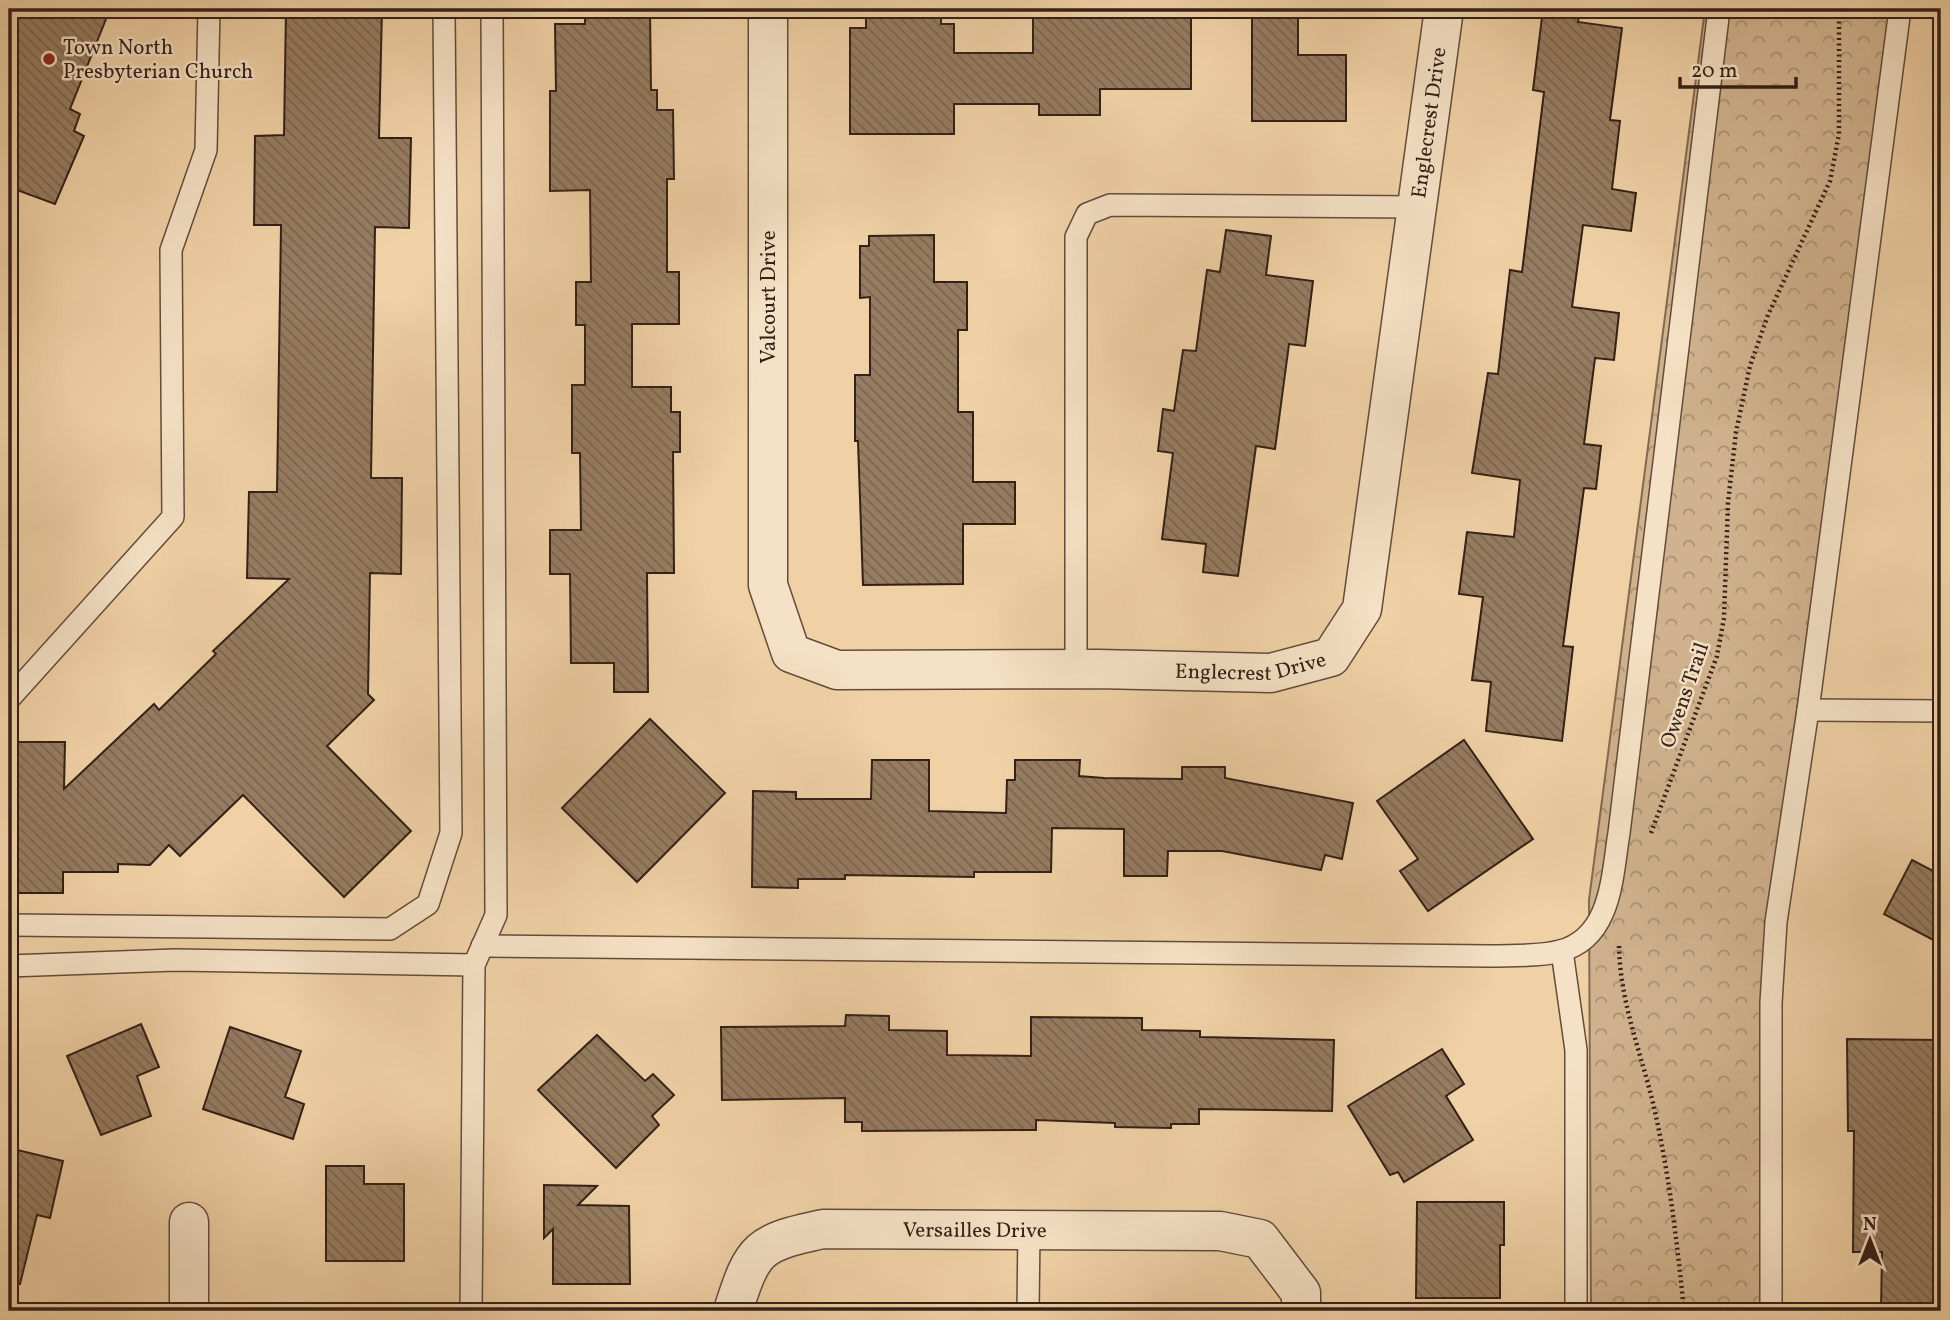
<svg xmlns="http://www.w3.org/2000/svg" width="1950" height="1320" viewBox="0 0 1950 1320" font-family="Vollkorn,serif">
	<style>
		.forest { fill: url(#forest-crowns); stroke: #826a52; stroke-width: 2 }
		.building { fill: url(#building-back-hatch); stroke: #342017; stroke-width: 2 }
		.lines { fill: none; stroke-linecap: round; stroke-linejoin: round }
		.lane-casing { stroke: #634c3b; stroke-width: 24 }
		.street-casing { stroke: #634c3b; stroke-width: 41 }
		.path { stroke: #342017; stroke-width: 4.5; stroke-dasharray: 2 3.5; stroke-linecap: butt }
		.lane { stroke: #f5e1c5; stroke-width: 21 }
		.street { stroke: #f5e1c5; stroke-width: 38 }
		.poi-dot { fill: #8f2418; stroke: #f5e1c5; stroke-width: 2.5 }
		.labels { text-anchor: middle; stroke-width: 5; stroke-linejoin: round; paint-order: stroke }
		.poi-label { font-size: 21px; fill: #342017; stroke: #f5e1c5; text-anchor: start }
		.street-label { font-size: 21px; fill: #342017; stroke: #f5e1c5 }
	</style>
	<defs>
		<pattern id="forest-crowns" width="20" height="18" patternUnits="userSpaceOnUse" patternTransform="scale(1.75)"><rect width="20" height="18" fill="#d0b38e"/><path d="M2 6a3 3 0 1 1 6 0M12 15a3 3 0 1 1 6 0" fill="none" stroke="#aa9173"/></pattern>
		<pattern id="building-back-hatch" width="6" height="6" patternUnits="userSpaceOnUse" patternTransform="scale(1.75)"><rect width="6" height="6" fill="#967c61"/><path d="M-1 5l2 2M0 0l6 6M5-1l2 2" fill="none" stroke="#7b654f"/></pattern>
	</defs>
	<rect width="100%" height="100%" fill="#f0d1a6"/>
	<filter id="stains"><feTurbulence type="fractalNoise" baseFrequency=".00286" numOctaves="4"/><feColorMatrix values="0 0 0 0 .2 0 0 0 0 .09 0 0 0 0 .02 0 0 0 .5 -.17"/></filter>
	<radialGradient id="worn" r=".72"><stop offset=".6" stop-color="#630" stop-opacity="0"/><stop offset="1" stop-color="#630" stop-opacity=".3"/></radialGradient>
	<!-- forest -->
	<path class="forest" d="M1705,9H1891L1766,941L1765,1311H1591L1589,900Z"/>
	<!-- building -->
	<g class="building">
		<path d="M9,9H110L70,109L80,114L74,131L84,136L55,204L9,187Z"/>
		<path d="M286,9H382L379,138H411L409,228L375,227L371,478H402L401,574L370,573L368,694L374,700L327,746L411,831L344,897L243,795L180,856L169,845L150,865L118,864V872H63V893H9V742H65L64,789L154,704L159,710L216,654L213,651L289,579L247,578L249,492H277L281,225H254L255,136L284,135Z"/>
		<path d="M585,9H650L651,90H657V110H673L674,179H667V272H679V324H632V387H671V412H680V452H673L674,573H647L648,692H614V663H571L570,574H550V530H581L580,453H572V385H585V325H576V282H591L590,190L550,191V91H556L555,24H585Z"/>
		<path d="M1033,9H1100V16H1191V89H1100V115H1039V104H954V134H850V28H866V14H941V24H954V53H1033Z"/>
		<path d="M1543,9H1580L1578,22L1622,28L1610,120L1620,121L1612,189L1636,193L1631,231L1583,225L1572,307L1619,313L1614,360L1595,358L1584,444L1601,446L1596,489L1584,488L1563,646L1573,647L1562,741L1486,731L1491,682L1472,680L1483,597L1459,594L1467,532L1514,537L1520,480L1472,473L1488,373L1498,374L1510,270L1522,272L1544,92L1533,90Z"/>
		<path d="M1252,11H1298V55H1346V121H1252Z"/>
		<path d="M1226,230L1271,236L1266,275L1313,281L1305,346L1289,344L1275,449L1256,446L1238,576L1203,572L1206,544L1162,539L1173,453L1158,451L1163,409L1174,411L1183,350L1196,351L1207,270L1220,272Z"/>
		<path d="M934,235V282H967V330H958V412H973V482H1015V524H963V584L863,585L858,441H855V375H870V297L860,298V246H869V236Z"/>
		<path d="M650,719L725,793L637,882L562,808Z"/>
		<path d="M1464,740L1533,839L1428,911L1400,871L1418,859L1377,801Z"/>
		<path d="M872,760H929V811L1006,813L1007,780H1015V760H1080L1079,776L1104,778L1182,779V767H1225V778L1353,803L1342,859L1325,855L1321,870L1222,851H1168L1167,876H1124V829L1052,828L1051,872H974V877L845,875V879H798V888L752,887L753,791L796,792V799H871Z"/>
		<path d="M1912,860L1941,875V944L1884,914Z"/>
		<path d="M846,1015L889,1016V1030L947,1031V1055L1031,1056V1017L1142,1018V1030L1200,1031V1037L1334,1040L1332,1111L1199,1109V1124H1171V1128L1115,1127V1123L1036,1120V1130L862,1131V1122H845V1098L722,1100L721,1027L845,1026Z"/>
		<path d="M141,1024L159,1067L137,1076L151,1116L101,1135L67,1056Z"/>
		<path d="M230,1027L301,1051L285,1097L304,1104L293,1139L203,1109Z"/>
		<path d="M597,1035L645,1081L653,1074L674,1095L652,1116L659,1125L616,1168L538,1090Z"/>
		<path d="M1847,1039L1941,1040L1937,1160V1194H1941V1311H1881L1882,1252H1853L1854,1131H1848Z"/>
		<path d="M1442,1049L1464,1084L1446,1096L1473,1140L1404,1182L1398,1172L1390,1175L1348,1106Z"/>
		<path d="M9,1148L63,1161L50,1218L37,1215L20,1284L9,1282Z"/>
		<path d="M326,1166H364V1184H404V1261H326Z"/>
		<path d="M544,1185L597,1186L578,1205L629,1206L630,1284H553V1229L544,1238Z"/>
		<path d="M1417,1202H1504V1245H1500V1298H1416Z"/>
	</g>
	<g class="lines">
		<defs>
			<g id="lane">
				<path d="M1076,669V237L1087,214L1110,205L1419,207"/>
				<path d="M9,699L173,517L171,250L206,150L209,9"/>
				<path d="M1808,710L1941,711"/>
				<path d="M9,925L390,929L428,904L451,833L444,9"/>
				<path d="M482,946L1489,956C1512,955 1538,957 1560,951C1612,938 1612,875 1619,833L1719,9"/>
				<path d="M1562,951L1576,1050V1311"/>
				<path d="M9,966L175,960L474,965"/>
				<path d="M471,1311L474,965L496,915L492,9"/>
				<path d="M1028,1311L1029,1230"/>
				<path d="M1771,1311V1003L1776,922L1808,710L1900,9"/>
			</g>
			<g id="street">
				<path id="s1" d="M768,9V585L791,653L837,670L1098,669L1271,673L1331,657L1362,609L1444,9"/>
				<path d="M189,1222V1311"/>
				<path id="s2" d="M733,1311C753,1247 758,1243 823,1229L1220,1231L1260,1239L1301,1293V1311"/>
			</g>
		</defs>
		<!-- lane casing -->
		<use href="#lane" class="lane-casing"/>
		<!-- street casing -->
		<use href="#street" class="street-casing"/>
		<!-- path -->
		<g class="path">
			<path d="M1651,833L1717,656L1724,618L1728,503L1736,432L1750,366L1768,315L1830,181L1839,134V9"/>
			<path d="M1619,946C1620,1001 1640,1050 1653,1103C1669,1172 1677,1241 1684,1311"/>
		</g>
		<!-- lane -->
		<use href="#lane" class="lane"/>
		<!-- street -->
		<use href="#street" class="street"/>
	</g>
	<!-- markers -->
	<circle class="poi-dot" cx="49" cy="59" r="7"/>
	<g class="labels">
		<!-- poi labels -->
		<g class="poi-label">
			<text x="63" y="54">Town North<tspan x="63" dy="24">Presbyterian Church</tspan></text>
		</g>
		<!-- street labels -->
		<g class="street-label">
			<text dy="7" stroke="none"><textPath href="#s1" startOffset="1741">Englecrest Drive</textPath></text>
			<text transform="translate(768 297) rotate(-90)" y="7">Valcourt Drive</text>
			<text dy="7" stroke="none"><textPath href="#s1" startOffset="1111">Englecrest Drive</textPath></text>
			<text transform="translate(1684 695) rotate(-71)" y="7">Owens Trail</text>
			<text dy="7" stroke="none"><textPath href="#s2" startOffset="285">Versailles Drive</textPath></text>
		</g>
	</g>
	<!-- margin -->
	<rect width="1950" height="1320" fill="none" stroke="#f0d1a6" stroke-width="35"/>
	<rect x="10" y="10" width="1929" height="1299" fill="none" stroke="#342017" stroke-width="3.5"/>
	<rect x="18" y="18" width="1915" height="1285" fill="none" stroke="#342017" stroke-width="2"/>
	<!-- north arrow -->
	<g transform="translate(1870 1240)" stroke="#f5e1c5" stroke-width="5" paint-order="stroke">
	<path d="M0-5L12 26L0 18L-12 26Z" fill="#342017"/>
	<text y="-10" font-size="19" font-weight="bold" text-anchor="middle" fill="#342017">N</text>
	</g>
	<!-- scale -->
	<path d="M1680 77v10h116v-10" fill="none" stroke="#342017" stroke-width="3.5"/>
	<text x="1691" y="77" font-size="21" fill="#342017" stroke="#f5e1c5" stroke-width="5" paint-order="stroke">20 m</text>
	<rect width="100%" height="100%" filter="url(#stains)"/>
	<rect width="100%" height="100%" fill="url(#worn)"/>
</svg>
